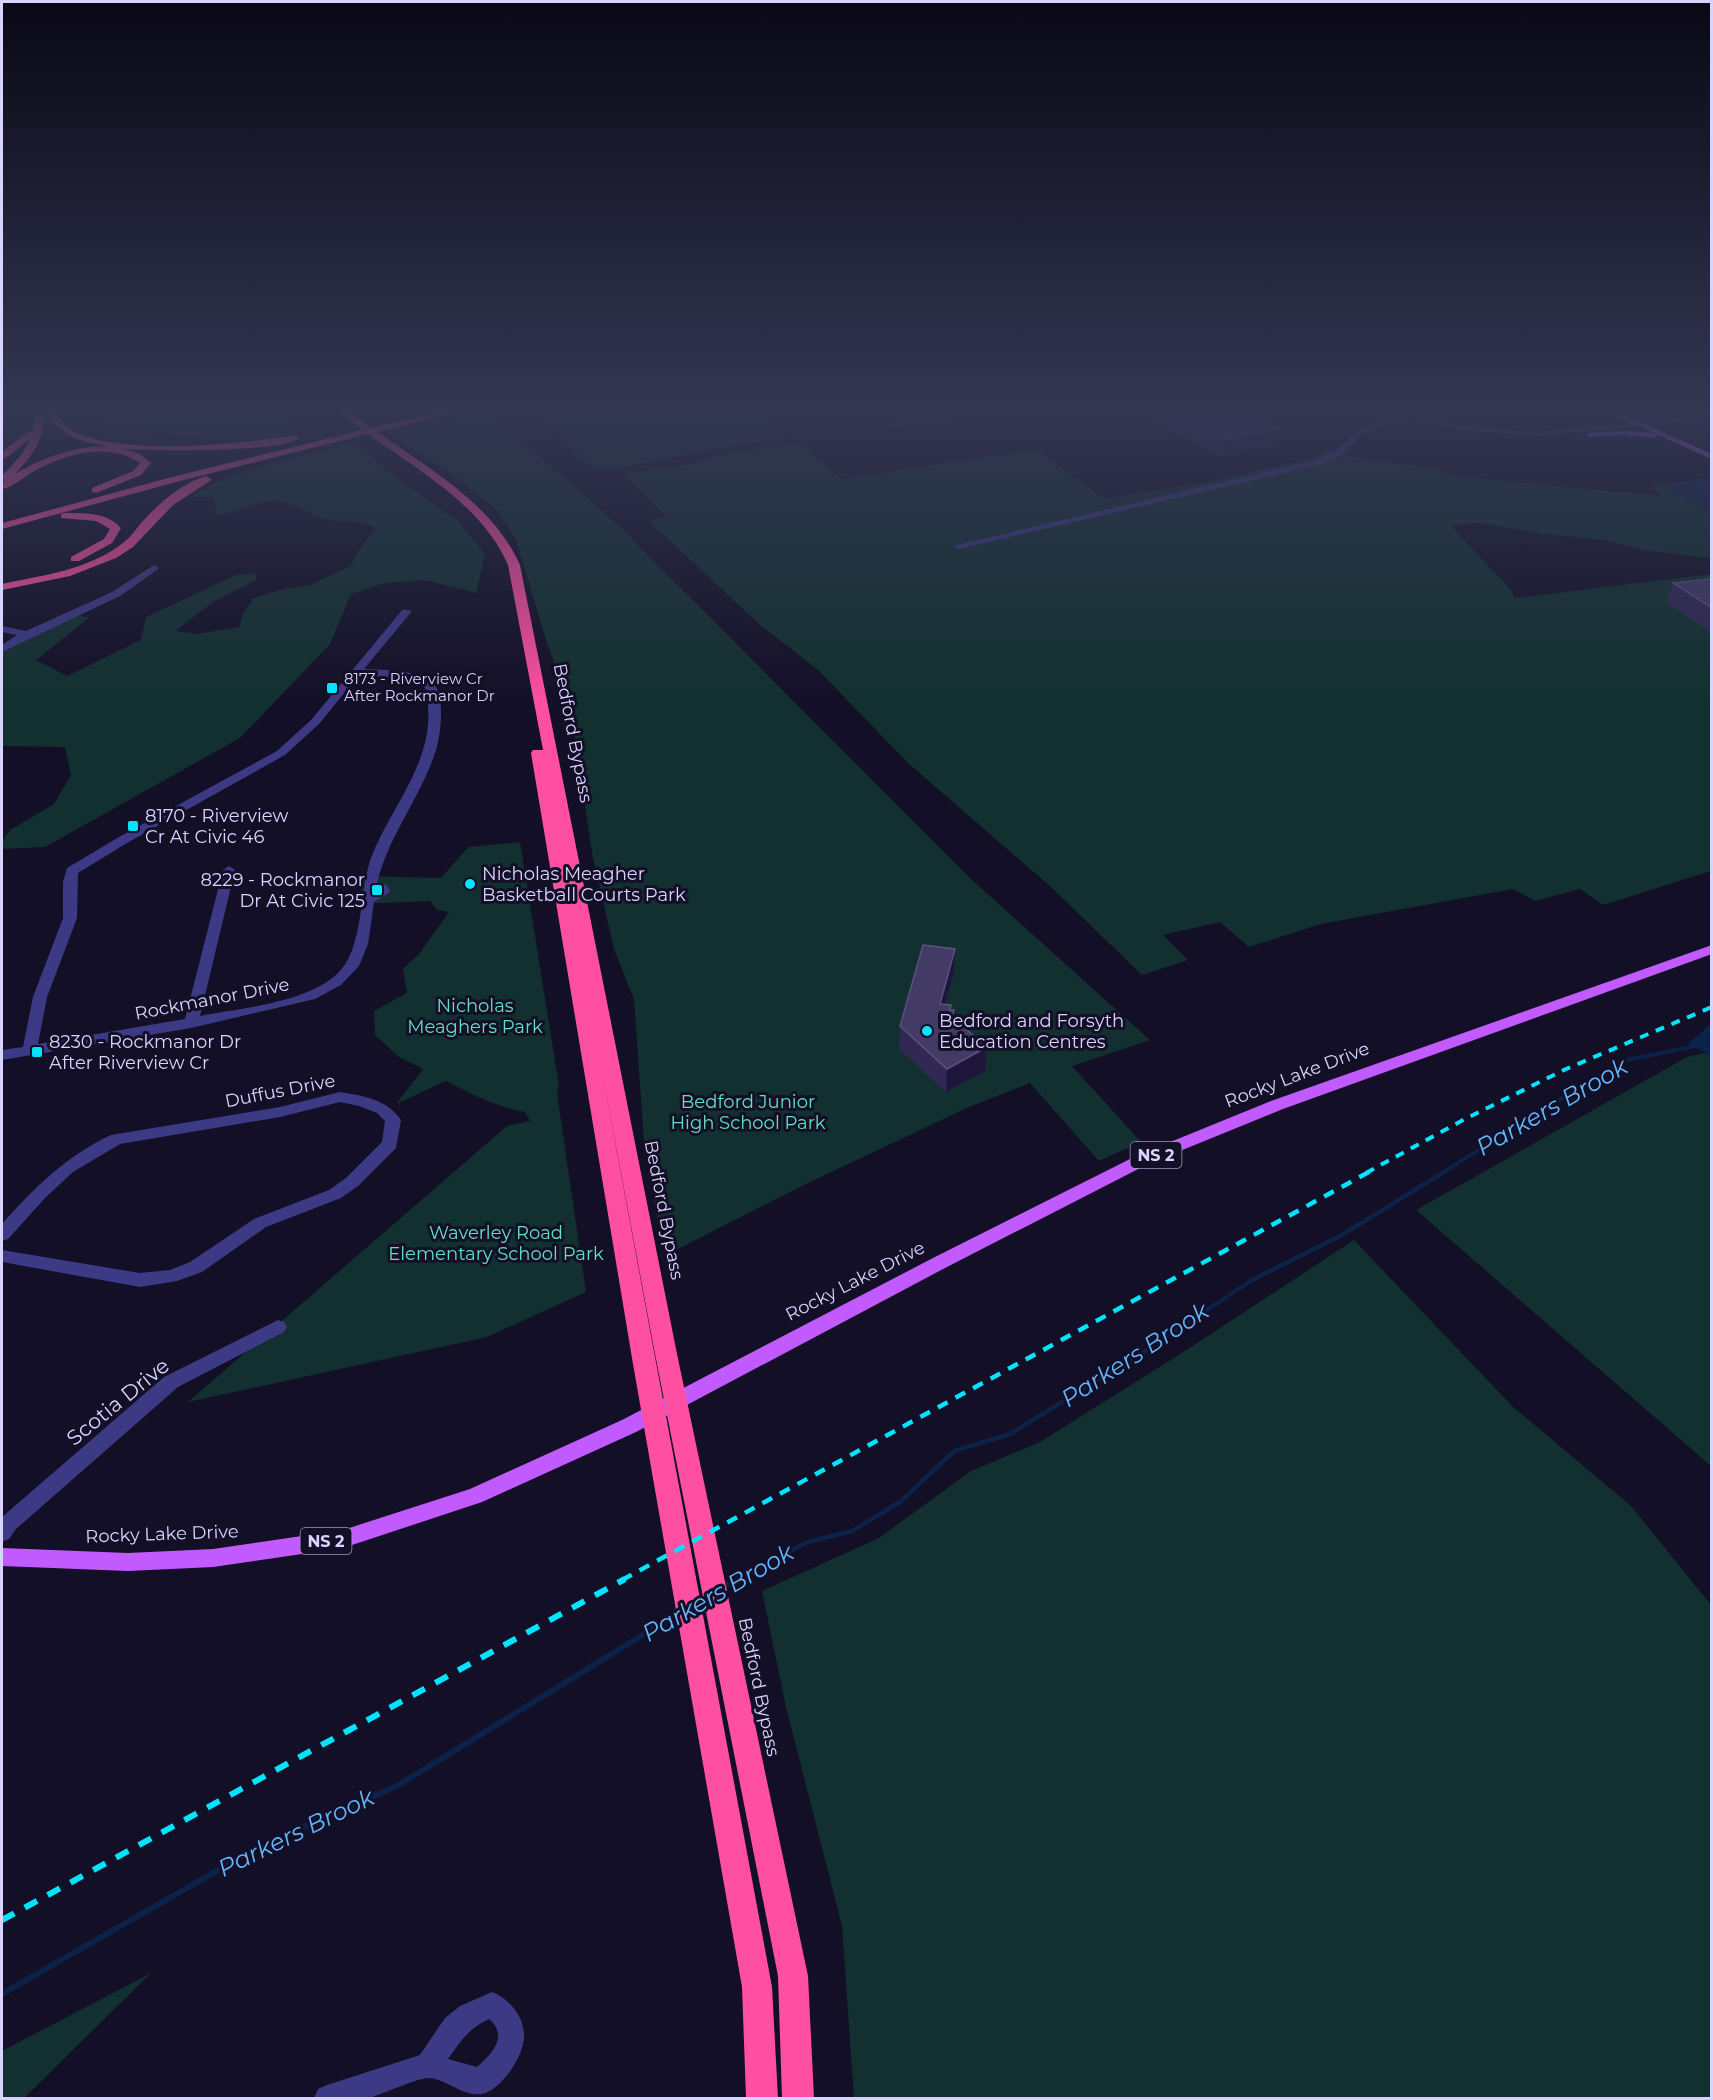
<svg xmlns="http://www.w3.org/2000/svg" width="1713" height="2100" viewBox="0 0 1713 2100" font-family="Montserrat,sans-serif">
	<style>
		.green { fill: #12302f }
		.water { fill: #0c2248 }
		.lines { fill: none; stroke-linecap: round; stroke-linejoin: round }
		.stream-far2 { stroke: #0c2248; stroke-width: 4 }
		.stream-far1 { stroke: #0c2248; stroke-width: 4.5 }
		.stream { stroke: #0c2248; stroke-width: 6 }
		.minor { fill: #3d3a85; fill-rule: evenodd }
		.major { fill: #c25bff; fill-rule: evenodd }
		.highway { fill: #ff4fa3; fill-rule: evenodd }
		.rail-far2 { stroke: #00e5ff; stroke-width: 4; stroke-dasharray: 9 8; stroke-linecap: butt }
		.rail-far1 { stroke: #00e5ff; stroke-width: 4.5; stroke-dasharray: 11 9; stroke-linecap: butt }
		.rail { stroke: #00e5ff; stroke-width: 6; stroke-dasharray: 14 12; stroke-linecap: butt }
		.wall { fill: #312854 }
		.shaded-wall { fill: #1d163a }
		.building { fill: #433a66; stroke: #5a527e; stroke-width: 1.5 }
		.poi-dot { fill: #00e5ff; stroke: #130f26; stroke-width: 2 }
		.labels { text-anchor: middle; stroke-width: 6; stroke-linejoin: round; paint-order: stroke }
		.far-poi-label { font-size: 15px; fill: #d9d4ff; stroke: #130f26; text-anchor: start }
		.shield { fill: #130f26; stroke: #9e99be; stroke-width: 1.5 }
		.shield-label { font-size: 16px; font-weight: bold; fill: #d9d4ff }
		.street-label { font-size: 18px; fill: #d9d4ff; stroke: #130f26 }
		.poi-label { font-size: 18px; fill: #d9d4ff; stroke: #130f26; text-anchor: start }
		.park-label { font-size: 18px; fill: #5fe0c0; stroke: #130f26 }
		.near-street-label { font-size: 21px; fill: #d9d4ff; stroke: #130f26 }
		.near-water-label { font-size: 24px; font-style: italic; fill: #62b6ff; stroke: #130f26 }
	</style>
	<rect width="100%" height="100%" fill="#130f26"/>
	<!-- green -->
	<g class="green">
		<path d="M109,410H276L283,411L302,427L286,435L248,440L190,437L109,427L92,416Z"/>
		<path d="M482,410H494L526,447L556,470L621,528L971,879L1150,1040L1072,1066L1141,1142L1099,1161L1030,1083L969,1107L806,1184L672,1252L659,1230L644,1141L634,1000L614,949L592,853L570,706L546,640L516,539L497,510L451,473L388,432Z"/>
		<path d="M533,410H759L789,436L605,470L588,465Z"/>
		<path d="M353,443L409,487L458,521L485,554L476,593L426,580L384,583L351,594L330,644L240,738L45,847L2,849V841L10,830L54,804L71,775L65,747L2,746V648L15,638L70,613L89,618L36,660L67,676L141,640L146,617L236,575L256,573V580L213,602L175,631L197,634L239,627L243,614L254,598L287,588L310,585L351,566L358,551L376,528C361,518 342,524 325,519C310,514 293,502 276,501C255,501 237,515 216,514L214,497H191L218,481L268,464Z"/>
		<path d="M799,443L842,479L1037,449L1104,499L1213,481L1314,458L1328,451L1373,461L1443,469L1444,475L1660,496L1653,485L1673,483L1669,489L1711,513V558L1641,550L1606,540L1545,534L1480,523L1450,525L1511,590L1515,598L1711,574V871L1603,905L1580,889L1535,901L1513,889L1321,924L1249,947L1220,922L1163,935L1188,960L1142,975L1051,887L908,763L818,670L759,624L649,521L667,517L623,474L685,465L727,453Z"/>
		<path d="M520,842L559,1086L557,1093L586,1292L487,1337L188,1402L507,1126L530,1121L525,1112C497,1107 471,1094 446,1081L396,1104L423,1069L399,1057L375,1035L374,1011L407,993L403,969L419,954L449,912L437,910L430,901L358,904L364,876L441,878L468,847Z"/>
		<path d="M1704,1053L1711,1056V1466L1416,1210L1687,1057Z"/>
		<path d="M1354,1240L1512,1406L1631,1506L1711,1605V2098H854L842,1926L786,1707L762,1591L879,1538L971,1471L1040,1442L1185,1351Z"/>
		<path d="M151,1973L24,2098H2V2051Z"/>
	</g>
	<!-- water -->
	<g class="water">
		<path d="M1711,477V513L1669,489L1673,483Z"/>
		<path d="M1711,1024V1056L1688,1043Z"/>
	</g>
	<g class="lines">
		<!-- stream-far2 -->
		<path class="stream-far2" d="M1442,1173L1622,1061L1696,1046"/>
		<!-- stream-far1 -->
		<path class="stream-far1" d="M735,1580L805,1543L852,1531L900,1502L954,1451L1010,1434L1150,1348L1252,1280L1342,1235L1444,1172"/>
		<!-- stream -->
		<g class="stream">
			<path d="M722,1587L737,1579"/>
			<path d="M2,1994L262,1845L397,1786L680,1612"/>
		</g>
		<!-- minor -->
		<g class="minor">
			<path d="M988,410H1005L932,422H916L889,429L885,427L913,417L932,418Z"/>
			<path d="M1401,410L1460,426L1531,432L1712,416V420L1531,436L1459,430L1415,417L1365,432L1340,456L1322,464L958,549L953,546L1316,460L1334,452L1359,428L1407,414L1401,413Z"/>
			<path d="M154,565L159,568L157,570L120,596L2,652V645L17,635L2,632V626L26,631L112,592Z"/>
			<path d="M403,609L412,611L364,669C384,670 415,669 432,682C446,693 441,737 435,753C420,798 389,835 377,883L387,885L390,892L374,902L368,944L359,966L341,985L315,999L191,1028L2,1060V1050L23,1047L33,997L63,918V882L67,868L119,837L277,751L311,720ZM359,675L397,678L423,686C429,692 428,699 428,707C433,763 390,808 371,858C359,891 364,950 337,974C306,1003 241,1008 200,1016L235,870L229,866L223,870L185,1019L38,1044L47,997L77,918L78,873L127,843L285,755L319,724Z"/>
			<path d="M340,1092C363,1096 387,1099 401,1120L396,1148L358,1186L341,1198L266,1227L202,1272L177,1281L140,1287L2,1262V1250L140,1273L170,1270L190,1262L254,1219L329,1190L346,1178L382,1142L385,1121L377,1113L359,1106L340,1102L280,1117L120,1144L73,1172L46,1197L8,1239L2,1241V1224C34,1188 66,1156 111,1135L280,1107Z"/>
			<path d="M278,1320L284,1322L287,1327L284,1332L178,1387L16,1529L9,1539L2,1542V1517L164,1377Z"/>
			<path d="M492,1992C509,1999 522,2014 524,2033C526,2053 502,2090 482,2094C464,2097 447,2080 430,2078C419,2077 383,2094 369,2098C352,2100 331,2098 314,2098L318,2089L327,2085L420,2055L445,2018L460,2006ZM489,2019C509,2036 492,2054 477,2067L448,2059C460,2042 469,2028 489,2019Z"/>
		</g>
		<!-- major -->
		<g class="major">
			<path d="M1604,410H1613L1712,454V459L1658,435L1654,438L1625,435L1588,437V433H1591L1625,431L1653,433Z"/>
			<path d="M1712,945V954L1283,1109L1148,1164L945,1268L636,1432L482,1502L343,1548L213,1567L128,1571L2,1566V1548L128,1553L213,1549L343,1530L470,1489L622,1420L933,1258L1136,1156L1271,1101Z"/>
		</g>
		<!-- highway -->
		<g class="highway">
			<path d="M35,410H44C47,436 32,456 15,474C44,457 74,446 108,446C80,442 58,435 45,410H53C59,417 64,425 72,430C119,457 241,444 295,435L300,438C279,453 155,451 125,449L140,454L151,463L141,475L96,493L92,492V488L133,471L140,463C109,441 65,454 34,471C24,477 13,487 2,489L4,481L2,476L22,454L30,439L6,458L2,459V452L28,432H33Z"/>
			<path d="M337,410H346L372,428L446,410H459L458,412L378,432C430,470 492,503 520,565L677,1354L808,1976L814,2098H782L778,1976L655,1354L601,1066L772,1987L778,2098H746L742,1987L633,1364L531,753L533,750H543L508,565C482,505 419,471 368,434L180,481L2,529V523L172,477L362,430Z"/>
			<path d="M1698,410H1712V416Z"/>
			<path d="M206,476L211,479L210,481L173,505L133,547L116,558L70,576L2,590V584C43,575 90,570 124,542C131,537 136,529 142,522C159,503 182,483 206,476Z"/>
			<path d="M65,513C85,513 107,512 121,528L112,543L79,561H71V557L104,539L110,529L96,521L61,518V514Z"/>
		</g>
		<!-- rail-far2 -->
		<path class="rail-far2" d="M1366,1173L1465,1119L1566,1069L1712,1007"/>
		<!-- rail-far1 -->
		<path class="rail-far1" d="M622,1580L1369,1172"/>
		<!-- rail -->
		<path class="rail" d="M2,1920L625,1579"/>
	</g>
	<!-- wall -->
	<g class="wall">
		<path d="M1144,410H1239L1280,428L1277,445L1224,457L1143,417Z"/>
		<path d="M1712,579V633L1666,602L1673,583Z"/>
		<path d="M955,949L954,972L945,1004L951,1010H954V1019L987,1047L985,1071L946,1092L899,1049L900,1026Z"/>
	</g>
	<!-- shaded-wall -->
	<g class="shaded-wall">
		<path d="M1280,428L1277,445L1224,457L1226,440Z"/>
		<path d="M955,949L954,972L939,1027L940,1004Z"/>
		<path d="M987,1047L985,1071L946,1092L947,1069Z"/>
	</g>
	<!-- building -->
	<g class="building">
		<path d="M1163,410H1239L1280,428L1226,440Z"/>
		<path d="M1712,579V608L1673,583Z"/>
		<path d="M923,945L955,949L940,1004L951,1005L950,1010H954L952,1017L987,1047L947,1069L900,1026Z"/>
	</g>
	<!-- sky -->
	<linearGradient id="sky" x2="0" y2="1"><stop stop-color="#0a0815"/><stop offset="0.58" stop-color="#333752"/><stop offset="1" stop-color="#333752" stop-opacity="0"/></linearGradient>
	<rect width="1713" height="704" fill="url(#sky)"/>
	<!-- markers -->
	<g class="poi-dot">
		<rect x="326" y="682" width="12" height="12" rx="3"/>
		<rect x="127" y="820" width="12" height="12" rx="3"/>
		<circle cx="470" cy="884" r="6"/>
		<rect x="371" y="884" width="12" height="12" rx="3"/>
		<circle cx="927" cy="1031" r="6"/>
		<rect x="31" y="1046" width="12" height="12" rx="3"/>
	</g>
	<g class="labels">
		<!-- far-poi labels -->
		<g class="far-poi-label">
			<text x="344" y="684">8173 - Riverview Cr<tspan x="344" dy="17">After Rockmanor Dr</tspan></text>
		</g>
		<!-- shield labels -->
		<g class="shield">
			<rect x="1130.5" y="1142" width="51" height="26" rx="4.5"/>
			<rect x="300.5" y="1528" width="51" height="26" rx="4.5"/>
		</g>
		<g class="shield-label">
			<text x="1156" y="1161">NS 2</text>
			<text x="326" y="1547">NS 2</text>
		</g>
		<!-- street labels -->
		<g class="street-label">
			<text transform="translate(573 733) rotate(79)" y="6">Bedford Bypass</text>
			<text transform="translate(212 999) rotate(-11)" y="6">Rockmanor Drive</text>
			<text transform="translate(1297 1075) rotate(-21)" y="6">Rocky Lake Drive</text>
			<text transform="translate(280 1091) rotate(-11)" y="6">Duffus Drive</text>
			<text transform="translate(664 1210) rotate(79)" y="6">Bedford Bypass</text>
			<text transform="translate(855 1281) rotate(-27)" y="6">Rocky Lake Drive</text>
			<text transform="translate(162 1534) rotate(-2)" y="6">Rocky Lake Drive</text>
			<text transform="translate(759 1687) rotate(78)" y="6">Bedford Bypass</text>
		</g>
		<!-- poi labels -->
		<g class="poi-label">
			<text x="145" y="822">8170 - Riverview<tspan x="145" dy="21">Cr At Civic 46</tspan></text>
			<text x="482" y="880">Nicholas Meagher<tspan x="482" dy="21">Basketball Courts Park</tspan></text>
			<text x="365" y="886" text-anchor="end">8229 - Rockmanor<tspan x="365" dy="21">Dr At Civic 125</tspan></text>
			<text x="939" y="1027">Bedford and Forsyth<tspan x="939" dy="21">Education Centres</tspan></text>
			<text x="49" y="1048">8230 - Rockmanor Dr<tspan x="49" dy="21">After Riverview Cr</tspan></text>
		</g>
		<!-- park labels -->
		<g class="park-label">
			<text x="475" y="1012">Nicholas<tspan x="475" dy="21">Meaghers Park</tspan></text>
			<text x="748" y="1108">Bedford Junior<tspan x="748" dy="21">High School Park</tspan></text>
			<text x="496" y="1239">Waverley Road<tspan x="496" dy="21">Elementary School Park</tspan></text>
		</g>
		<!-- near-street labels -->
		<g class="near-street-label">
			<text transform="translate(118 1402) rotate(-39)" y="7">Scotia Drive</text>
		</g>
		<!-- near-water labels -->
		<g class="near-water-label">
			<text transform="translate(1552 1107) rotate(-30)" y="8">Parkers Brook</text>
			<text transform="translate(1135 1355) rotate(-33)" y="8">Parkers Brook</text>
			<text transform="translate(718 1593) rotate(-30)" y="8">Parkers Brook</text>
			<text transform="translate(296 1833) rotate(-26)" y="8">Parkers Brook</text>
		</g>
	</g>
	<!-- border -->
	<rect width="1713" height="2100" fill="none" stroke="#d9d4ff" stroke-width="6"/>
</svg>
